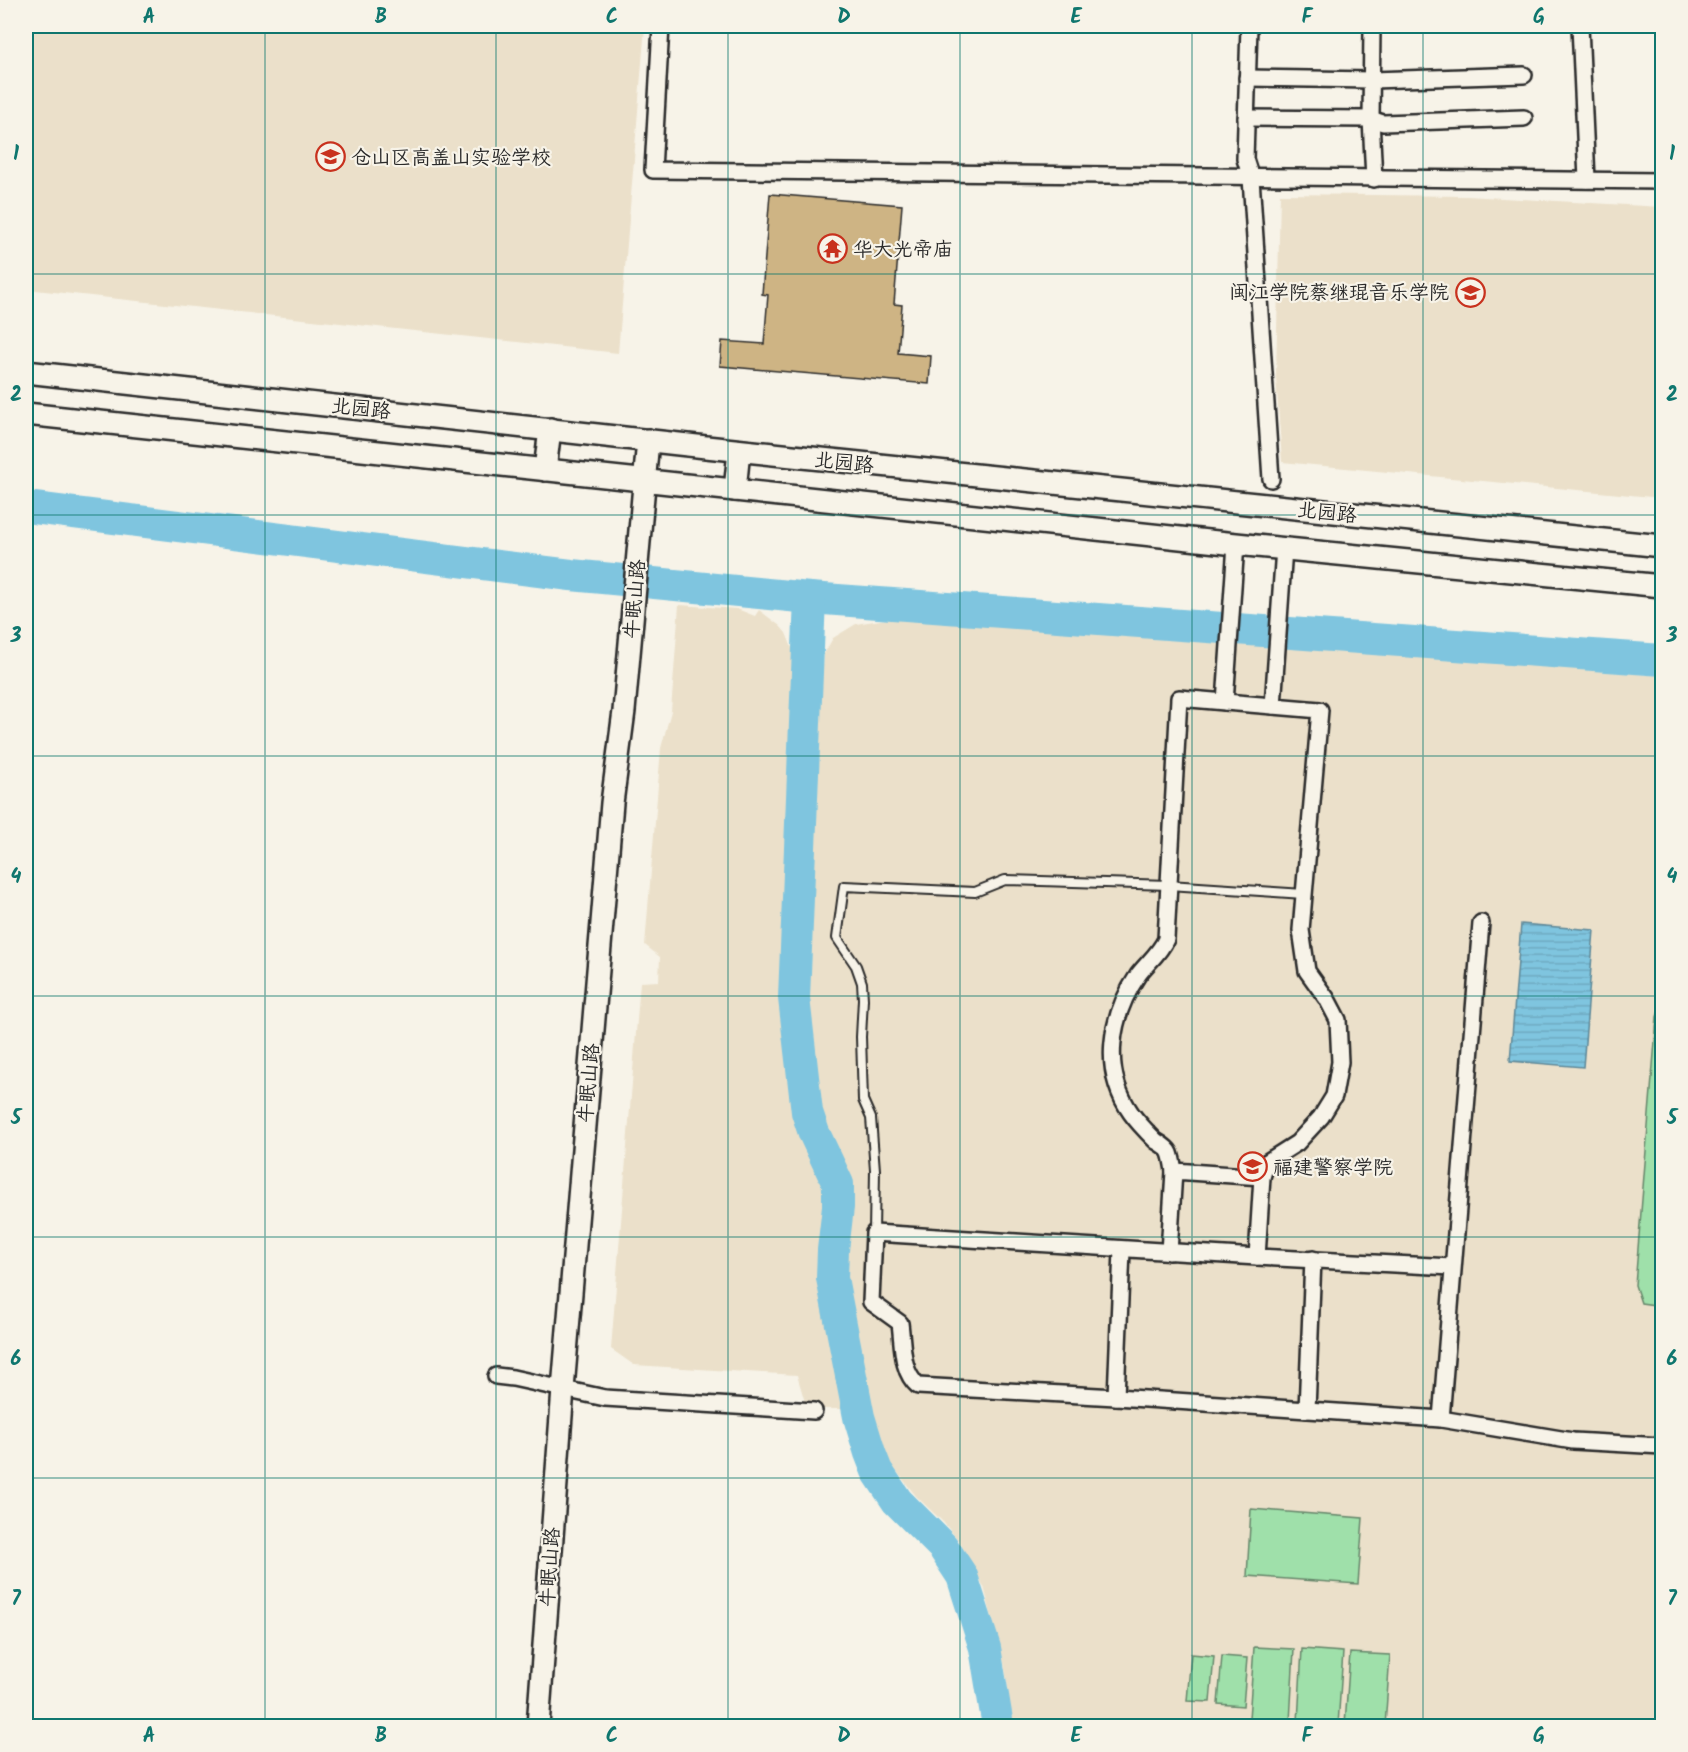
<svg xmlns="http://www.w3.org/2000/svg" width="1688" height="1752" viewBox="0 0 1688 1752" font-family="Kalam,'LXGW WenKai TC',sans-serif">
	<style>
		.built { fill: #ebe0ca }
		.park { fill: #9fe0aa; stroke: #65866a; stroke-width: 1.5 }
		.water { fill: url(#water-rules); stroke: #5d8797; stroke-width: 1.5 }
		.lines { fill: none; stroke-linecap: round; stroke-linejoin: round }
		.river { stroke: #7fc5df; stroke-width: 32 }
		.building { fill: #ceb484; stroke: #2b2b2b; stroke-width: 1.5 }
		.lane-casing { stroke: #2b2b2b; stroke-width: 12 }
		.street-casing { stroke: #2b2b2b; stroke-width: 20 }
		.secondary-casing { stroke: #2b2b2b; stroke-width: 26 }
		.lane { stroke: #f7f3e8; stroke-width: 8 }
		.street { stroke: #f7f3e8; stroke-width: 15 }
		.secondary { stroke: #f7f3e8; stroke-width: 21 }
		.grid { fill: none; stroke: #0f766e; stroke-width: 1.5; stroke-opacity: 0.55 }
		.labels { text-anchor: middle; stroke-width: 4.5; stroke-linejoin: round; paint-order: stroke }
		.poi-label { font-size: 20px; fill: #2b2b2b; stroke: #f7f3e8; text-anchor: start }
		.street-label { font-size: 20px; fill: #2b2b2b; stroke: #f7f3e8 }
		.neatline { fill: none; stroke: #0f766e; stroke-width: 2 }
		.grid-label { font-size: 20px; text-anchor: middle; font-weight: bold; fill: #0f766e }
	</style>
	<defs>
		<pattern id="water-rules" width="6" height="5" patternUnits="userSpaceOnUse" patternTransform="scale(1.5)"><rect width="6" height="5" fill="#7fc5df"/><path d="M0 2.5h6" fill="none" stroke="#6ea9c0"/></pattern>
	</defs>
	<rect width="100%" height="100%" fill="#f7f3e8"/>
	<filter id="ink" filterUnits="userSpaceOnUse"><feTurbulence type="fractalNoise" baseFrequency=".0167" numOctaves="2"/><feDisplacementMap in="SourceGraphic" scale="12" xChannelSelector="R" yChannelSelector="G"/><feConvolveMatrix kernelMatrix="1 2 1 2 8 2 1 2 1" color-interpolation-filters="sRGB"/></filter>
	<g filter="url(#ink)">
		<!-- built -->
		<g class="built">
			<path d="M26,26H645L618,353L26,289Z"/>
			<path d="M1280,194L1467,196L1662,207V498L1282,462L1276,377Z"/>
			<path d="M679,605L737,609L755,616L759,610L780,626L786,633L792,648L793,659L782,988L787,1066L798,1125L823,1174L825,1184L827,1199L820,1229L819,1268L837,1370L858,1365L842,1265L849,1195L848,1178L824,1135L818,1116L805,1008L818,725L824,654L833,638L856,624L886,619L1315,648L1662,676V1726H1011L1008,1688L1004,1663L984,1587L959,1541L943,1522L916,1496L886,1458L875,1434L860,1372L838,1376L846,1409H807L797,1375L634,1365L611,1349L640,982L659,981L660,957L645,945L661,748L671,711Z"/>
		</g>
		<!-- park -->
		<g class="park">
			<path d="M1661,1005H1662V1306L1641,1303L1635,1285L1657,1017Z"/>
			<path d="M1251,1509L1363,1518L1358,1584L1247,1576Z"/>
			<path d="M1254,1647L1294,1649L1290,1722L1249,1719Z"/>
			<path d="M1302,1649L1343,1652L1338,1725L1298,1722Z"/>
			<path d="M1350,1653L1390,1655L1385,1726L1345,1725Z"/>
			<path d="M1191,1654L1214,1656L1210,1702L1187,1701Z"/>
			<path d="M1222,1656L1247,1658L1243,1706L1218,1704Z"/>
		</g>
		<!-- water -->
		<path class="water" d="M1521,924L1594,930L1583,1067L1510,1061Z"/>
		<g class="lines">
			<!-- river -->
			<g class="river">
				<path d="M26,507L571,575L810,598L1662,660"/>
				<path d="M810,598L794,998L807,1112L814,1133L838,1184V1207L833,1250L832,1278L859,1417L870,1453L877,1471L897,1501L943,1547L962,1576L985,1648L998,1726"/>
			</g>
		</g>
		<!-- building -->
		<path class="building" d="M770,194L902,205L894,304L902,305L898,353L931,356L929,384L720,366L722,341L764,344L768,295L762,294Z"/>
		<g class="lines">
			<defs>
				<path id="lane" d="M874,1233L875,1170L871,1118L863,1100L861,1037L863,999L862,983L856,966L837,938L844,886L975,892L1005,880L1169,885L1304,894"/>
				<g id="street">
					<path d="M661,26L653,170L1662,181"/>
					<path d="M1249,26L1245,159L1251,178L1271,479"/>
					<path d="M1372,26L1371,119L1374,179"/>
					<path d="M1580,26L1587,180"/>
					<path d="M1247,78L1372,80L1524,75"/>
					<path d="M1246,118L1371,119L1383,123L1524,118"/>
					<path d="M1284,548L1273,706L1320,710L1301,930L1307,971L1327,999L1338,1020L1340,1062L1334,1096L1321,1117L1297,1143L1267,1162L1262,1177L1257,1257L1452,1267"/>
					<path d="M1225,702L1273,706"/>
					<path d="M1174,1171C1173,1165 1172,1158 1170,1153C1168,1148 1161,1144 1156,1141C1148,1133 1138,1123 1131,1113C1101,1070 1110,1017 1138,975C1147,963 1160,953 1166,939L1179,698L1225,702L1236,544"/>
					<path d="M1169,1252L1174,1171L1262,1177"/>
					<path d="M1257,1257L874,1233L871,1302L900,1323C903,1345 901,1371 918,1386L1116,1397L1441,1419L1573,1441L1662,1446"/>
					<path d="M496,1376L513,1378L605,1398L814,1411"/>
					<path d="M1116,1397L1122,1250"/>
					<path d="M1307,1410L1313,1259"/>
					<path d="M1441,1419L1481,923"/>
				</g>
				<g id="secondary">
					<path d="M26,372L706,447L1662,546"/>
					<path d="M26,414L1236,544L1662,586"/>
					<path d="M545,470L550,429"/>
					<path d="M735,490L739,451"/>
					<path d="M538,1726L563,1389L612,803L624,711L648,440"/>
				</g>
			</defs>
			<!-- lane casing -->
			<use href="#lane" class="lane-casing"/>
			<!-- street casing -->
			<use href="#street" class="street-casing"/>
			<!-- secondary casing -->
			<use href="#secondary" class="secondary-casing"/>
			<!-- lane -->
			<use href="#lane" class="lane"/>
			<!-- street -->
			<use href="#street" class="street"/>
			<!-- secondary -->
			<use href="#secondary" class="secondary"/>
		</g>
	</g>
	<!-- grid -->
	<path class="grid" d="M265,26V1726M496,26V1726M728,26V1726M960,26V1726M1192,26V1726M1423,26V1726M26,274H1662M26,515H1662M26,756H1662M26,996H1662M26,1237H1662M26,1478H1662"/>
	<!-- icons -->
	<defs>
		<symbol id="school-ring" viewBox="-11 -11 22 22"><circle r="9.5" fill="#f7f3e8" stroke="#c8321e" stroke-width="1.5"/><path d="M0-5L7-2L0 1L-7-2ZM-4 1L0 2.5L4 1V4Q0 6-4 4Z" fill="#c8321e"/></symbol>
		<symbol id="temple-ring" viewBox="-11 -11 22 22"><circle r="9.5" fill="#f7f3e8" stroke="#c8321e" stroke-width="1.5"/><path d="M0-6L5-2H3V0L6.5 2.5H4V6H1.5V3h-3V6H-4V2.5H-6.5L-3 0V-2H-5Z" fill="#c8321e"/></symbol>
		<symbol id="university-ring" viewBox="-11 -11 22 22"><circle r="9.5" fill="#f7f3e8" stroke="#c8321e" stroke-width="1.5"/><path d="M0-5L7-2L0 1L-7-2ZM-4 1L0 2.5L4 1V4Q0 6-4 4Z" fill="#c8321e"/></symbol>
	</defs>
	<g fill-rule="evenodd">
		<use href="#school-ring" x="314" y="140" width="33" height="33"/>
		<use href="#temple-ring" x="816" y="232" width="33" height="33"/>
		<use href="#university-ring" x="1454" y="276" width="33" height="33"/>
		<use href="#university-ring" x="1236" y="1150" width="33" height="33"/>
	</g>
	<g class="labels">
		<!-- poi labels -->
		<g class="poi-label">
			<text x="351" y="164">仓山区高盖山实验学校</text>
			<text x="853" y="256">华大光帝庙</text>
			<text x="1449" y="299" text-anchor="end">闽江学院蔡继琨音乐学院</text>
			<text x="1273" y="1174">福建警察学院</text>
		</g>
		<!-- street labels -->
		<g class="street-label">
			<text transform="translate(361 408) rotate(6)" y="7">北园路</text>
			<text transform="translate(844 462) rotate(6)" y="7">北园路</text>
			<text transform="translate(1327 512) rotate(6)" y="7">北园路</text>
			<text transform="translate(634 599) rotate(-85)" y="7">牛眠山路</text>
			<text transform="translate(588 1083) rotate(-85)" y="7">牛眠山路</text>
			<text transform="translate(549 1567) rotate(-86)" y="7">牛眠山路</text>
		</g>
	</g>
	<!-- margin -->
	<rect width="1688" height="1752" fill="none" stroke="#f7f3e8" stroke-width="66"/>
	<rect x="33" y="33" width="1622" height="1686" class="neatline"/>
	<g class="grid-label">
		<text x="149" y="23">A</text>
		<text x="381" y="23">B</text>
		<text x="612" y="23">C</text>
		<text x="844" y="23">D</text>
		<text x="1076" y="23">E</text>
		<text x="1307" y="23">F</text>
		<text x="1539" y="23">G</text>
		<text x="16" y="160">1</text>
		<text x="1672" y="160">1</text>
		<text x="16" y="401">2</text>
		<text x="1672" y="401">2</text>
		<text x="16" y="642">3</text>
		<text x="1672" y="642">3</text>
		<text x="16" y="883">4</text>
		<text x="1672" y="883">4</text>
		<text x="16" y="1124">5</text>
		<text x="1672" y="1124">5</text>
		<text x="16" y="1365">6</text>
		<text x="1672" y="1365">6</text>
		<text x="16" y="1605">7</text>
		<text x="1672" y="1605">7</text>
		<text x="149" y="1742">A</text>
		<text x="381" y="1742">B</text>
		<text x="612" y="1742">C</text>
		<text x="844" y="1742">D</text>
		<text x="1076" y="1742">E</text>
		<text x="1307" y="1742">F</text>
		<text x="1539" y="1742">G</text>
	</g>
</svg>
